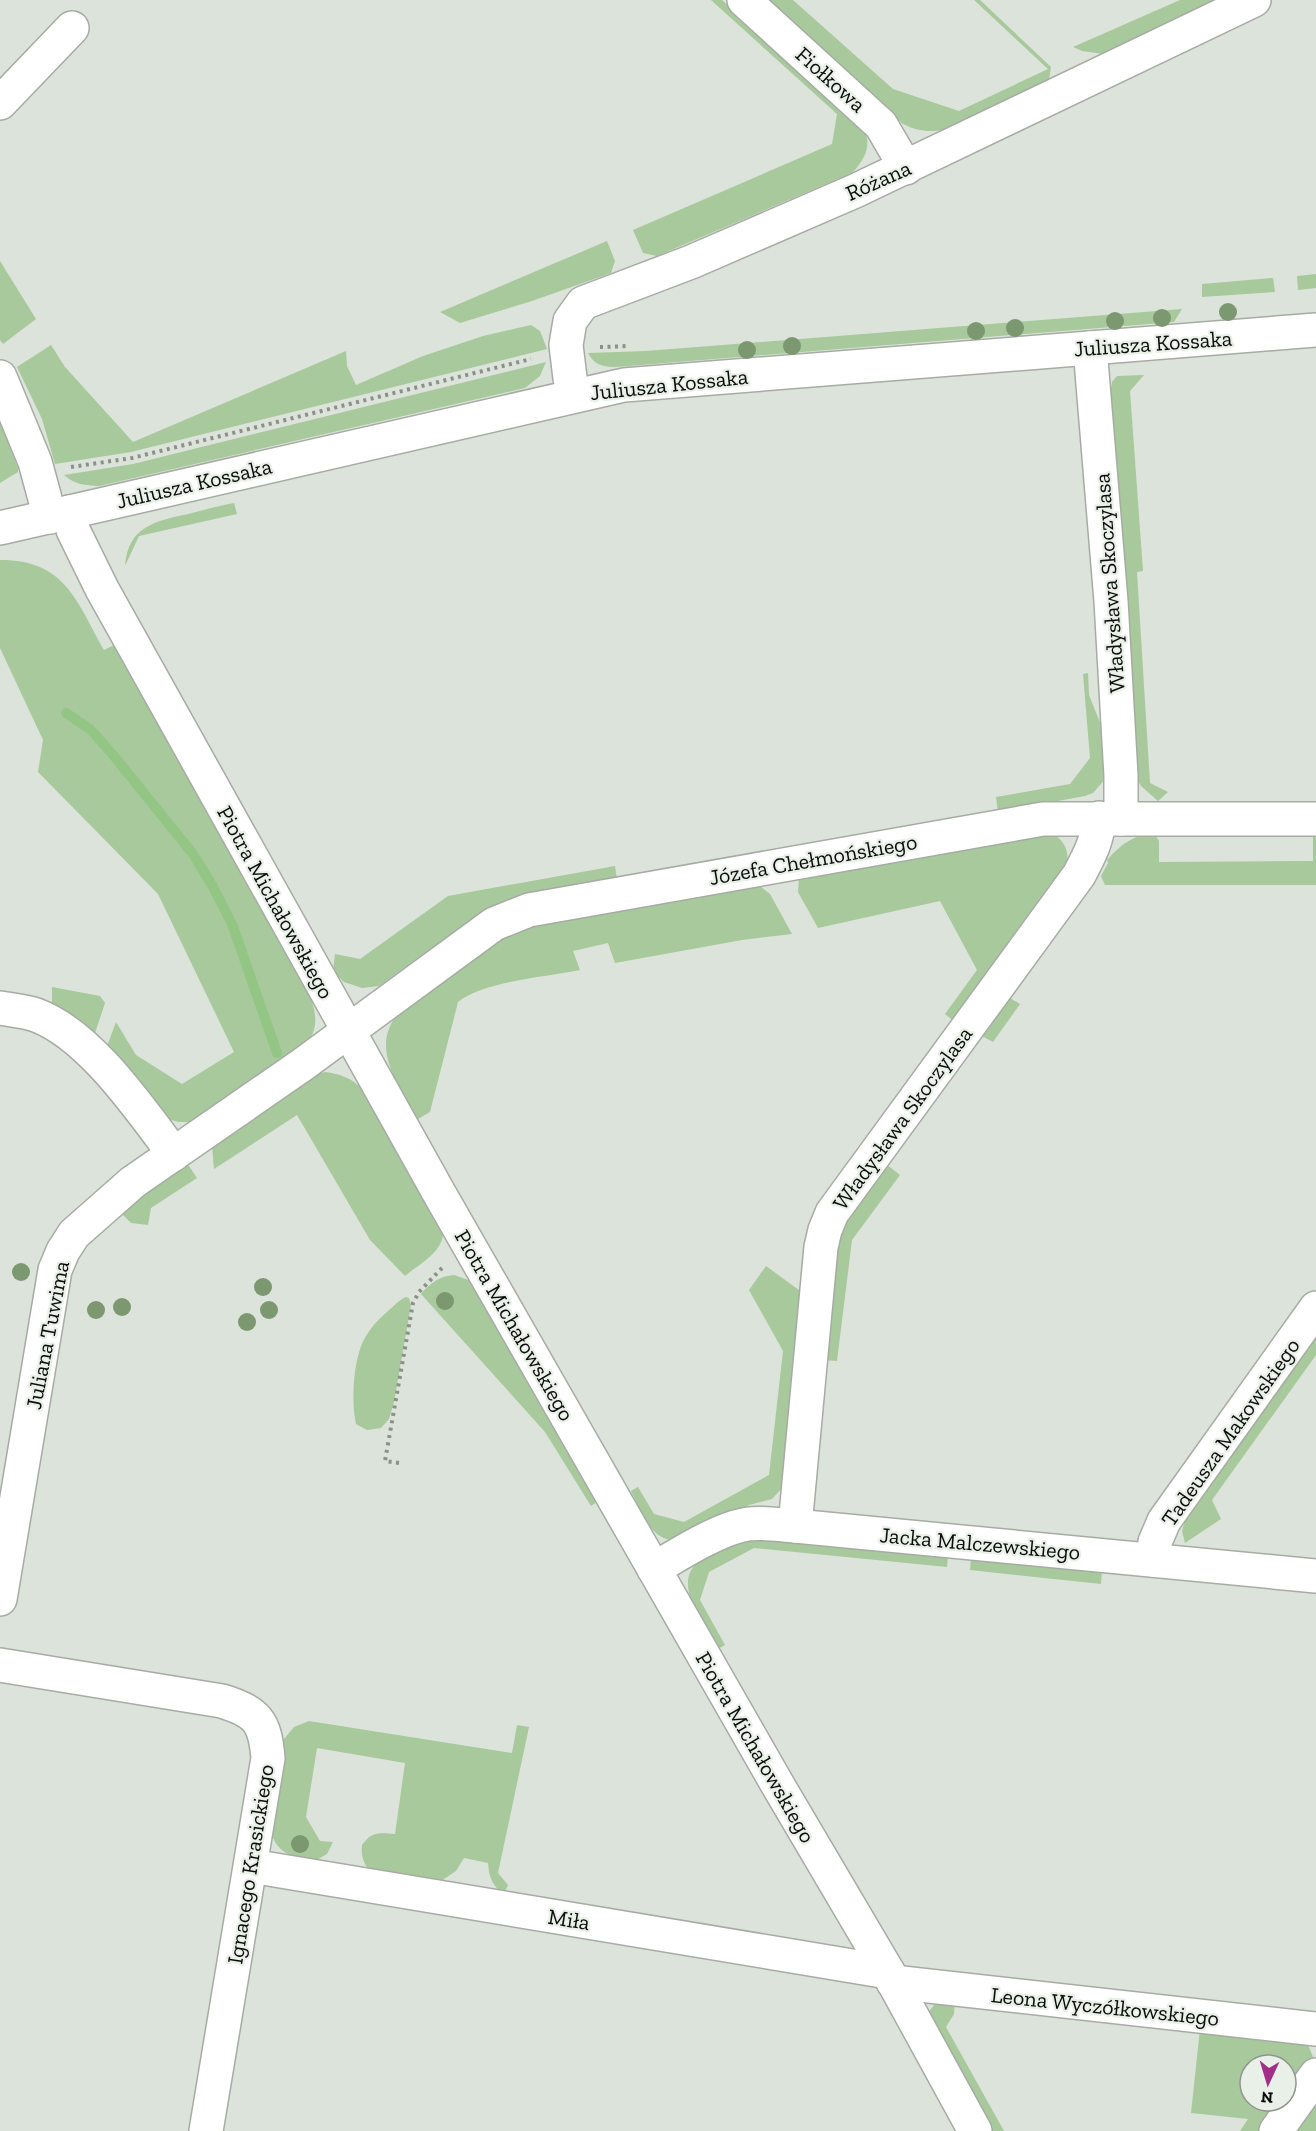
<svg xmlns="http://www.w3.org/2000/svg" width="1316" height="2131" viewBox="0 0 1316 2131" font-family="'Zilla Slab',serif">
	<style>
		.green { fill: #a7c99c }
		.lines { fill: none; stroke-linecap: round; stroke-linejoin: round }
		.stream { stroke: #93c684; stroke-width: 10 }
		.minor-casing { stroke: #a6aca4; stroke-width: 36 }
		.path { stroke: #8b9089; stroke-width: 4; stroke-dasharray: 3 4.5; stroke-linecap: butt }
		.minor { stroke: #fff; stroke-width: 33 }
		.tree { fill: #7b9871 }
		.labels { text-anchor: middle; stroke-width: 4.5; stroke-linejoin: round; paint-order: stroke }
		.street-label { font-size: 22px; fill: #0a0c09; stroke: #e9f0e8 }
	</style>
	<rect width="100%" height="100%" fill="#dce3da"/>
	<!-- green -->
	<g class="green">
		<path d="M711,0H722L864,128C872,146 865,159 852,173L657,256L643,253L633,230L832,144L837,114Z"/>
		<path d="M765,0H793L893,89L959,111L1048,69L974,0H980L1051,67L1049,80L947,129C931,133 916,131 903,124Z"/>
		<path d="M1180,0H1214L1103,54L1082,51L1073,47Z"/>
		<path d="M607,241L615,261L611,273L532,301L460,323L440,312Z"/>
		<path d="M0,261L36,319L3,344L0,340Z"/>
		<path d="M1316,274V288L1298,290L1297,276Z"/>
		<path d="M1273,278L1275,292L1202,297V284Z"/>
		<path d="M1182,309L1174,322L616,367C603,367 594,365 588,353L646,351Z"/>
		<path d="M531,325L540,331L547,349L131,452L55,464L42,419L17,367L51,345L65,367L133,442L346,351L347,366L356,385L423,356L483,336Z"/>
		<path d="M546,362L540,376L525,388L99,486C85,485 75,485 64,475L133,464Z"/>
		<path d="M1144,375L1130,391L1143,571L1137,572L1150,783L1168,792L1158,801L1141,786L1136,777L1110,396L1112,382L1117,376Z"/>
		<path d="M0,423L18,468V472L0,483Z"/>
		<path d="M234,503L237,514L139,536L125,566C128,526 156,521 188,514C203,510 219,506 234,503Z"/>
		<path d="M0,560C65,560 76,600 104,650L114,645L311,999C317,1016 318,1031 305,1045L192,1122H179L167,1119L106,1049L116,1022L136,1055L182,1084L234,1052L158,894L38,772L43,740L0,648Z"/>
		<path d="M1088,673L1089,695L1109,745L1107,777L1093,793L1085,796L998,812L996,797L1070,784L1090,758L1083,674Z"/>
		<path d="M1051,833C1065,840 1069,851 1067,866L956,1023L945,1014L977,970L940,901L818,928L798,892L799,879L802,875Z"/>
		<path d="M1154,833L1159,841V862L1313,861V833H1316V885H1105L1101,876L1108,863L1107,860C1123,843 1130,837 1154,833Z"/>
		<path d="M615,866L617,879L485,912L458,929L379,986L362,988L344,982L333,971L335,954L360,959L448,896Z"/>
		<path d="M756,883L770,894L792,934L742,940L615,963L608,943L573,951L580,970C546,977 485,981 458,1002L430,1112L418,1119C401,1088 370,1051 396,1016L502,936L521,927Z"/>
		<path d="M52,987L100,996L105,1003L94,1036L52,1006Z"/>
		<path d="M1008,997L1020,1004L993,1042L980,1035Z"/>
		<path d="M325,1072C340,1074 352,1078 362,1089L443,1231C444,1252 419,1264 405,1276L370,1240L297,1115L214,1169L212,1145L317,1074Z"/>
		<path d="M187,1163L197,1178L151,1208L148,1225L131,1223L120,1212Z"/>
		<path d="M886,1164L900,1175L852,1240L837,1361L825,1360L836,1243L846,1219Z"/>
		<path d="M766,1266L803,1293L784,1486L772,1499L749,1505L681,1539C652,1546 642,1512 631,1491L638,1487L654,1514L684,1522L769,1475L783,1351L749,1290Z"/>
		<path d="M454,1275L471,1281L597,1502L591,1506L545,1432L421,1294C430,1283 440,1276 454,1275Z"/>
		<path d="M406,1297L409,1298L411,1305L394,1402L389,1419L381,1428L367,1430L356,1424C351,1400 353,1357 366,1336C372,1326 379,1319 388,1311C394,1306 399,1300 406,1297Z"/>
		<path d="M1316,1333V1355L1212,1500L1221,1519L1185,1543L1182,1531L1186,1517Z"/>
		<path d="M752,1538L948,1555L947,1567L754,1548L709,1572L700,1600L725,1645L718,1649C706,1627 669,1582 700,1561C705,1557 712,1555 717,1553C729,1547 740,1541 752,1538Z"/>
		<path d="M971,1557L1102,1570L1101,1584L970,1570Z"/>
		<path d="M309,1721L512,1753L517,1725L529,1727L498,1873L508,1885L504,1894C492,1886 489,1877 488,1863L464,1858L456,1871L438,1883L369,1870C363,1862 361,1855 362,1845C372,1831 379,1833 395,1834L405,1763L317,1748L306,1817L320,1841L333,1842L327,1854L315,1861C292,1857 275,1854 270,1827L284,1739L294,1727Z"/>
		<path d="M944,2001H955L954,2014L946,2027L1004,2131H993L930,2018V2010L935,2004Z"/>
		<path d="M1200,2029L1306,2040L1313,2057L1286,2094V2065H1250V2101H1281L1259,2131H1240L1248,2119L1191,2113Z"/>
		<path d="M1316,2099V2131H1294Z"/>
	</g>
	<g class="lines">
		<!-- stream -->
		<path class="stream" d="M66,713L91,730L114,756L193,854L212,885L232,924L277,1053"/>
		<defs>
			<g id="minor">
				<path d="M744,0L881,125L906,168"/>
				<path d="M0,103L72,28"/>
				<path d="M1090,348L1111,601L1121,776V819"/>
				<path d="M0,377L35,462L50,517"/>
				<path d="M574,395L570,378L566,345L570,321L583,303L691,262L855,191L1254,0"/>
				<path d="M69,512L73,530L102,589L439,1193L776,1782L888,1972L975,2131"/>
				<path d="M0,528L624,385L1316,330"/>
				<path d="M0,1008C11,1010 25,1011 36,1015C90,1035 140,1109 174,1154"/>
				<path d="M795,1526L821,1247L825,1230L832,1213L1079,875C1089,856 1098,840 1099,818"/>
				<path d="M1153,1560L1155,1542L1164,1521L1316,1308"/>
				<path d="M654,1569C679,1554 720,1528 748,1524C763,1522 780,1525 795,1526L1316,1576"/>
				<path d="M0,1599L55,1270L63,1251L74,1234L133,1182L302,1065L494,924L529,910L1043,819H1316"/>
				<path d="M0,1665L222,1701C257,1712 265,1721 268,1758L206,2131"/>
				<path d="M251,1866L888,1972"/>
				<path d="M893,1982L1316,2029"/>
				<path d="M1276,2131L1316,2075"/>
			</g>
		</defs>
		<!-- minor casing -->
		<use href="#minor" class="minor-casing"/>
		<!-- path -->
		<g class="path">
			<path d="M600,347L629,346"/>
			<path d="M71,467L132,458L531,359"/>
			<path d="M399,1463L385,1461L413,1303L419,1292L442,1268"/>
		</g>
		<!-- minor -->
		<use href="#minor" class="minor"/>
	</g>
	<!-- trees -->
	<g class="tree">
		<circle cx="1228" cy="312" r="9"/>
		<circle cx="1162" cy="318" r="9"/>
		<circle cx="1115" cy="321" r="9"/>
		<circle cx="1015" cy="328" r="9"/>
		<circle cx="976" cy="331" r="9"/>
		<circle cx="792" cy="346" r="9"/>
		<circle cx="747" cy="350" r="9"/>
		<circle cx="21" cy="1272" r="9"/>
		<circle cx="263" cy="1287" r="9"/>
		<circle cx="445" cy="1301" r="9"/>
		<circle cx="122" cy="1307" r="9"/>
		<circle cx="96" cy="1310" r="9"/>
		<circle cx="269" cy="1310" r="9"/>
		<circle cx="247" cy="1322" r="9"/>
		<circle cx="300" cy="1844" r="9"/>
	</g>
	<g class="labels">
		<!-- street labels -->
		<g class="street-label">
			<text transform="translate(831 79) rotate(42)" y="8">Fiołkowa</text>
			<text transform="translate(878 180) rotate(-24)" y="8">Różana</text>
			<text transform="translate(1153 343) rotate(-4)" y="8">Juliusza Kossaka</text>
			<text transform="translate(669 384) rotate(-6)" y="8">Juliusza Kossaka</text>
			<text transform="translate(194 483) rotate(-13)" y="8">Juliusza Kossaka</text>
			<text transform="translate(1109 583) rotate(-94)" y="8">Władysława Skoczylasa</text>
			<text transform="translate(813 859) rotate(-10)" y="8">Józefa Chełmońskiego</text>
			<text transform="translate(276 902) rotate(61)" y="8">Piotra Michałowskiego</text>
			<text transform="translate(902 1118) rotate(-54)" y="8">Władysława Skoczylasa</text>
			<text transform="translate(515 1325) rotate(60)" y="8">Piotra Michałowskiego</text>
			<text transform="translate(47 1335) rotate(-79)" y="8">Juliana Tuwima</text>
			<text transform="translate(1230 1432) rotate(-55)" y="8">Tadeusza Makowskiego</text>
			<text transform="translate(980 1543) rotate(5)" y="8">Jacka Malczewskiego</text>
			<text transform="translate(756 1747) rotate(60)" y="8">Piotra Michałowskiego</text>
			<text transform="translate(250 1864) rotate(-81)" y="8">Ignacego Krasickiego</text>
			<text transform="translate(569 1919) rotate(9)" y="8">Miła</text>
			<text transform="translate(1105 2006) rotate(6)" y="8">Leona Wyczółkowskiego</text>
		</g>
	</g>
	<!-- north arrow -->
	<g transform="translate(1268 2083) rotate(184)"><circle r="28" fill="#e9f0e8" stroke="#90958f" stroke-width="1.5"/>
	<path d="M0-4.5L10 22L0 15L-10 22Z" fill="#a32e88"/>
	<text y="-9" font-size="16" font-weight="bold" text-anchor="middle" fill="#0a0c09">N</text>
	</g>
</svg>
